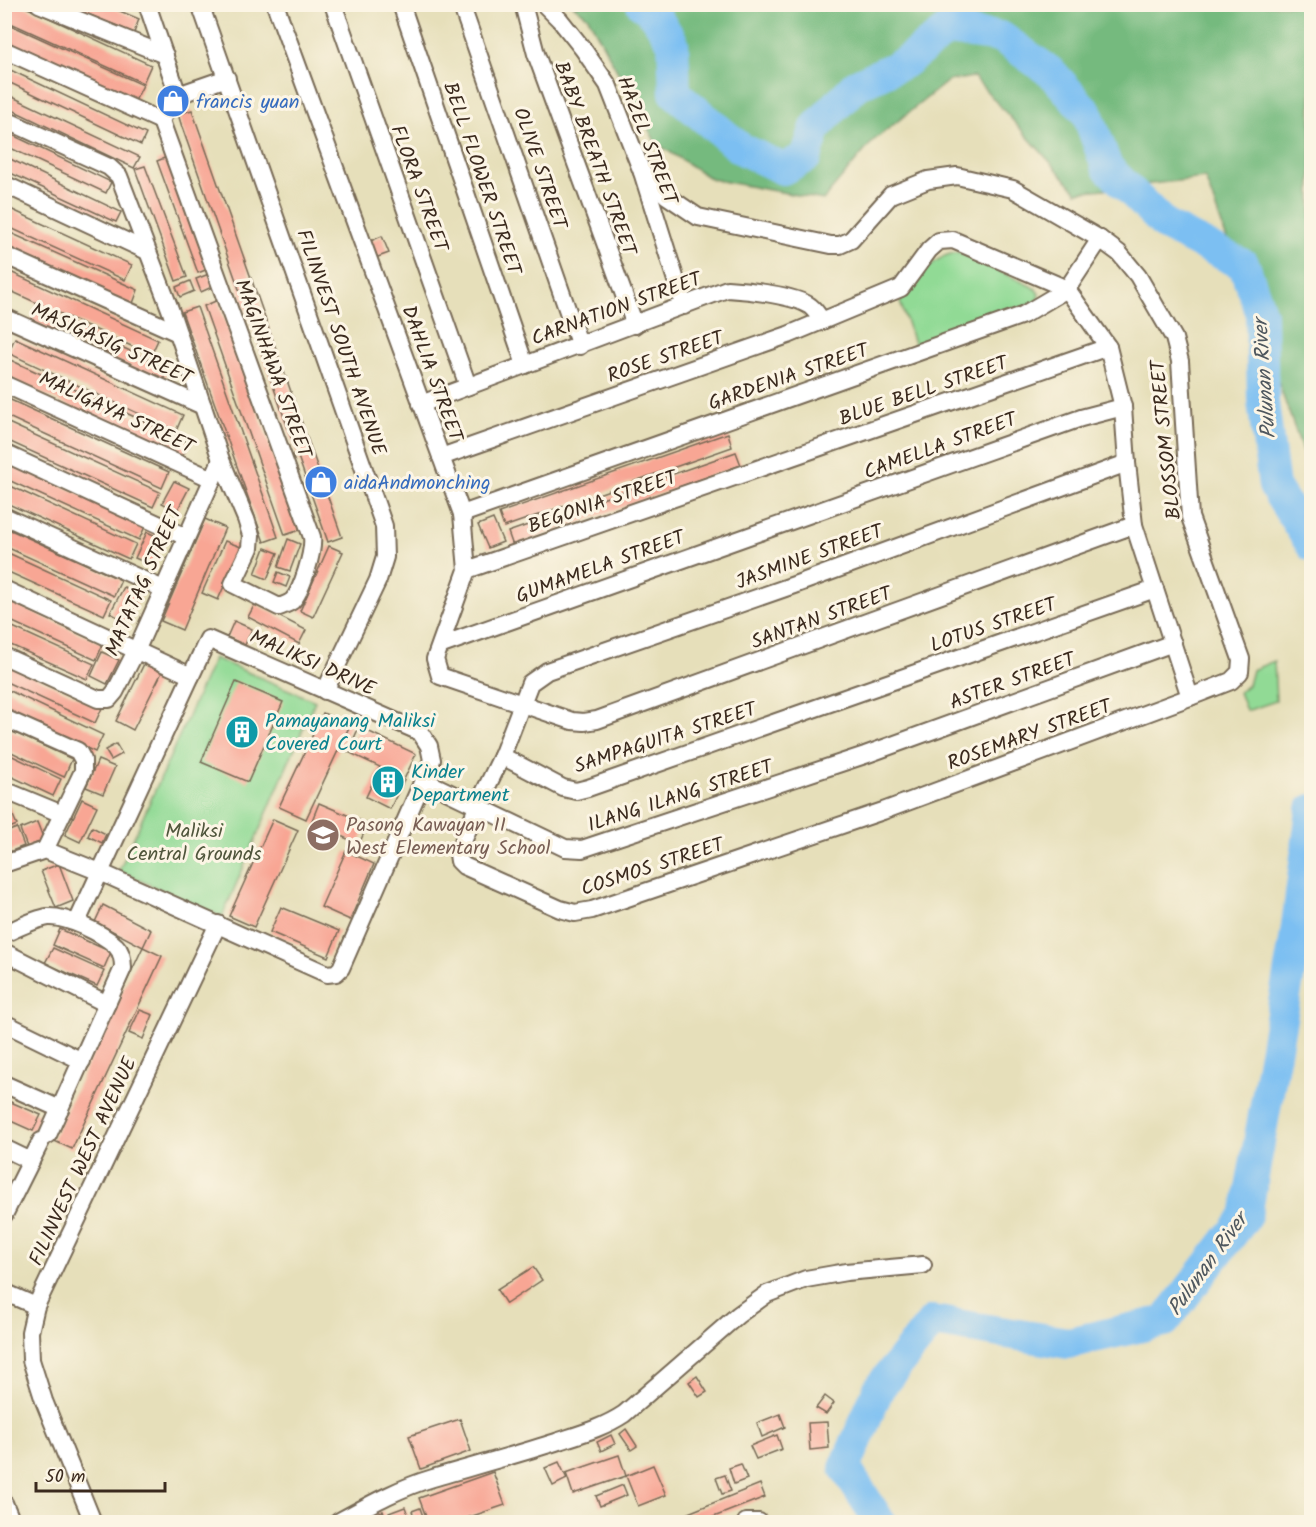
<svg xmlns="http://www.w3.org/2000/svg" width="1316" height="1527" viewBox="0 0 1316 1527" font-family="Kalam,sans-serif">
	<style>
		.green { fill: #91da95; stroke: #66825a; stroke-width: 1.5 }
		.forest { fill: #74ba7e; stroke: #58724e; stroke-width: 1.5 }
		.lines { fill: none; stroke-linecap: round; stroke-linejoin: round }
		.stream { stroke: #7bbff2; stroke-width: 5 }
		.river { stroke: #7bbff2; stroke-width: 32 }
		.building { fill: #f8a694 }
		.minor-casing { stroke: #776955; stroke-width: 20 }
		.minor { stroke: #fff; stroke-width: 16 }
		.labels { text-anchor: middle; stroke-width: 6; stroke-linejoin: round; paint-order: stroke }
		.shop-label { font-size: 20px; fill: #366cbe; stroke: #fcf5e5; text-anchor: start }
		.street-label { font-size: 20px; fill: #3b2a1e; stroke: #fcf5e5 }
		.culture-label { font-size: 20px; fill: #0d838f; stroke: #fcf5e5; text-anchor: start }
		.education-label { font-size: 20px; fill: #785e54; stroke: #fcf5e5; text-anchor: start }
		.park-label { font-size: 20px; fill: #50563c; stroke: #fcf5e5 }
		.water-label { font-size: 21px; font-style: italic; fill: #4e575e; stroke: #fcf5e5 }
	</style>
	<rect width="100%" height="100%" fill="#fcf5e5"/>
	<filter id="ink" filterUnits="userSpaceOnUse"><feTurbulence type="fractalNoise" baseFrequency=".0167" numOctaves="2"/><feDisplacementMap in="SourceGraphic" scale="12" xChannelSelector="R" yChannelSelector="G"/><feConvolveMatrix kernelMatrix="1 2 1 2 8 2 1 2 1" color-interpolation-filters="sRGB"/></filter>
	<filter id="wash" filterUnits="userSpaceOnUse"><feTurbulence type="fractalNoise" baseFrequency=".008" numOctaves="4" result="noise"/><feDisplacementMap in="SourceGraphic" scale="24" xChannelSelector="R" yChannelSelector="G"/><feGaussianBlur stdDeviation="1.35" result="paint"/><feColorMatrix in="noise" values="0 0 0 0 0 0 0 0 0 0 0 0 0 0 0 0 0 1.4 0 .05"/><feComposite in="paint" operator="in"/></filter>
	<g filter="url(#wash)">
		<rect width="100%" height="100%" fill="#e6dfba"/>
		<!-- green -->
		<g class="green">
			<path d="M959,252L1035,288L1039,294L1037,302L915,346L900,302C917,282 931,255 959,252Z"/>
			<path d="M214,658L315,701L222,917L119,871Z"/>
			<path d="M1274,661L1276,701L1246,711L1239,692L1248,685L1252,670Z"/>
		</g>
		<!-- forest -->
		<path class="forest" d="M573,5H1311V474L1205,178L1077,192L974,77L948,81L873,141L823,200L711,179L656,143L588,17Z"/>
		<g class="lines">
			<!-- stream -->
			<path class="stream" d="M969,4L973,33"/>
			<!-- river -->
			<g class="river">
				<path d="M642,4L654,14L673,43L675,93L740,148L783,169L806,157L816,127L856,85L904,63L947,30L1001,37L1052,73L1087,113L1107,167L1166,226L1244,265L1261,314L1263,402L1274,486L1312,546"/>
				<path d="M880,1522L845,1468L879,1388L933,1321L1068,1343L1165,1321L1246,1216L1295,940L1312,810"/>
			</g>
		</g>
		<g id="blocks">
			<!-- building -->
			<g class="building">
				<path d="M4,4H19L151,65L143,83L4,20Z"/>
				<path d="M63,4H103L139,19L134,33Z"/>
				<path d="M4,22L143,85L134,103L4,44Z"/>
				<path d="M4,67L146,134L141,145L4,80Z"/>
				<path d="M4,93L140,157L134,168L4,106Z"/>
				<path d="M192,110L342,537L328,542L182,127L178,114Z"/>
				<path d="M4,131L111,182L106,193L4,145Z"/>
				<path d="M4,156L121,212L116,222L4,170Z"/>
				<path d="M167,157L208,269L198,273L157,161Z"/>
				<path d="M145,166L187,277L176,281L135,169Z"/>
				<path d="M4,206L132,265L125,280L4,225Z"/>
				<path d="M4,230L138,290L132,306L4,249Z"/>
				<path d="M382,236L389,253L375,258L368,242Z"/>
				<path d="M4,269L158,340L151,355L4,288Z"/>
				<path d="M209,274L214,286L201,292L196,279Z"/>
				<path d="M190,281L194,291L180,297L176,287Z"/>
				<path d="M218,300L300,530L285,535L204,306Z"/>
				<path d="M197,307L278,537L264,542L182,312Z"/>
				<path d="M37,308L167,368L164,382L30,323Z"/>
				<path d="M15,338L183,415L176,431L8,353Z"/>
				<path d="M6,358L174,435L190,444L181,458L4,376Z"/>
				<path d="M4,397L169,472L162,488L4,415Z"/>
				<path d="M4,421L160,492L153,507L4,439Z"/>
				<path d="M728,433L732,447L504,527L499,513Z"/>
				<path d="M736,452L741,465L513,546L508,532Z"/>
				<path d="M4,459L146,524L139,540L4,478Z"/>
				<path d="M174,481L189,488L177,511L162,503Z"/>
				<path d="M4,483L136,544L129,559L4,502Z"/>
				<path d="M205,519L225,528L182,630L161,621Z"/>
				<path d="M493,519L503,542L488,548L478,525Z"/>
				<path d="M4,527L121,580L114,596L4,546Z"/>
				<path d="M147,532L163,539L151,565L135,558Z"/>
				<path d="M288,539L300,544L290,571L278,567Z"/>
				<path d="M225,541L241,547L218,600L202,593Z"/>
				<path d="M329,546L343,552L313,617L300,611Z"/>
				<path d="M265,548L278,553L267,579L255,574Z"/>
				<path d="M4,551L111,600L104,615L4,570Z"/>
				<path d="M278,572L290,577L286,587L274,582Z"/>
				<path d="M124,587L141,595L127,622L110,613Z"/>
				<path d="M4,599L103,644L96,660L4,618Z"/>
				<path d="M255,604L306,630L299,644L248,617Z"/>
				<path d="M234,621L252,629L245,645L227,637Z"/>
				<path d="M4,623L94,664L87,679L4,642Z"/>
				<path d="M102,652L119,660L107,684L91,676Z"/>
				<path d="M4,663L102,708L95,723L4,681Z"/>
				<path d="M144,664L162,672L133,730L116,721Z"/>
				<path d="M236,682L283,702L248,782L201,762Z"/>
				<path d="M4,688L103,735L95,752L4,709Z"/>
				<path d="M323,713L350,725L306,819L279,807Z"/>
				<path d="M359,727L416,754L390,809L366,797L380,767L348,752Z"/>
				<path d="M5,728L72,759L64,777L5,749Z"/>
				<path d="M116,744L122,754L111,760L105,750Z"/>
				<path d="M4,752L61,779L53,796L4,773Z"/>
				<path d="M98,760L115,767L103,794L86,787Z"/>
				<path d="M82,799L97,806L80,842L65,835Z"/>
				<path d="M319,803L368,824L359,844L311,823Z"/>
				<path d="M9,806L17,825L4,830V808Z"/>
				<path d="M273,819L298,830L254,927L229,916Z"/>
				<path d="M37,822L44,840L27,847L20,829Z"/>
				<path d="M92,827L106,834L102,843L88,836Z"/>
				<path d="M17,828L24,846L9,852L4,841V833Z"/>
				<path d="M346,851L374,864L350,920L321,907Z"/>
				<path d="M59,864L73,901L56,908L41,871Z"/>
				<path d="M103,905L151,930L143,947L95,922Z"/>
				<path d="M281,907L339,931L328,957L270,932Z"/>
				<path d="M60,929L111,952L104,968L53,945Z"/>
				<path d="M143,947L162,956L72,1149L52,1140Z"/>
				<path d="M53,948L104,971L97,986L45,963Z"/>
				<path d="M140,1010L153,1015L143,1039L129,1033Z"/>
				<path d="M6,1100L41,1115L33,1131L4,1118Z"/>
				<path d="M533,1267L542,1280L506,1304L497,1290Z"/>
				<path d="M697,1376L707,1392L699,1397L689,1382Z"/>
				<path d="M825,1396L834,1403L826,1414L816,1408Z"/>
				<path d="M780,1414L785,1427L762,1437L757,1423Z"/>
				<path d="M460,1419L471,1451L421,1469L409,1436Z"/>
				<path d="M827,1422L829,1448L810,1450L808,1423Z"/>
				<path d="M626,1429L637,1446L631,1450L620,1434Z"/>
				<path d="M611,1435L615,1444L601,1451L597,1442Z"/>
				<path d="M777,1435L782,1449L756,1459L750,1446Z"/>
				<path d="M619,1455L626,1476L573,1494L566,1473Z"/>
				<path d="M559,1462L567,1479L553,1486L545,1468Z"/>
				<path d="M741,1464L747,1479L734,1484L729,1468Z"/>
				<path d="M653,1465L666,1495L638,1506L626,1476Z"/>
				<path d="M493,1472L505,1505L455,1522H428L419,1498Z"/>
				<path d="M725,1475L731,1491L722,1494L716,1478Z"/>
				<path d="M760,1484L765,1497L701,1522H666Z"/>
				<path d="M623,1485L627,1495L600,1506L596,1496Z"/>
				<path d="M405,1507L411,1522H392L389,1513Z"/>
				<path d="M420,1508L425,1522H416L412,1511Z"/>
				<path d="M383,1511L387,1522H350Z"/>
			</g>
		</g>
	</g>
	<g filter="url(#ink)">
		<use href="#blocks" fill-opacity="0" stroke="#776955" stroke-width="1.5"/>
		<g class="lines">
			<defs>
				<g id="minor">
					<path d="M39,4L165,55"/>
					<path d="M147,4L178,95"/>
					<path d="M200,4L384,526L385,557L378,580L325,691"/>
					<path d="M275,4L462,514L467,570L435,659L440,676L572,721L584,722L597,720L1134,525"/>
					<path d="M333,4L468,386"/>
					<path d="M401,4L525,365"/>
					<path d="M461,4L580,346"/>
					<path d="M523,4L536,54L635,325"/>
					<path d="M544,4L560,20L583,49L608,85L642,172L684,306"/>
					<path d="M4,50L161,121"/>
					<path d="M4,119L109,167L119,176L170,309L221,460L246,519L251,535L250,548L233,584L279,607C284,605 288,604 292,601C302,591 314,551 312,537L161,121"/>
					<path d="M161,121L168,106L178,95L227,78"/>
					<path d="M642,172L667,196L698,217L831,245H840L851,240L891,195L928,180L957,176L1013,189L1100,239L1119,253L1138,276L1174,338L1180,361L1190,517L1241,659L1240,672L1231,681L1190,697L883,811L592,910L575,913L560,909L464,866L459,861L458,854L477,807L502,756L530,683L547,671L794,585L1127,463"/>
					<path d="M4,184L147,251"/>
					<path d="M4,255L178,333"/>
					<path d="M4,317L203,406"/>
					<path d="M4,384L212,479"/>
					<path d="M421,404L727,289C747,290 794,295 810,306C815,310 819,316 822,321"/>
					<path d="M4,453L186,537"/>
					<path d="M441,457L788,335L901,288L929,250L939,241L953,240L1067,289L1108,347L1123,407L1127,463L1134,525L1190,697"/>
					<path d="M462,514L1023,315L1067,289L1100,239"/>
					<path d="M4,516L163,589"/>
					<path d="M467,570L1108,347"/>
					<path d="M4,589L191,676"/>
					<path d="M442,645L1081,418L1123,407"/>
					<path d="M4,656L98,699H109L115,692L136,651L221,460"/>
					<path d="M4,718L78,751L83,760V771L45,850"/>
					<path d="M502,756L563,788L576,791L588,788L1155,589"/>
					<path d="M423,780L565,848L582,849L865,755L1173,643"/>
					<path d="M4,790L62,814"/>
					<path d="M45,850L100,872L327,974L336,973L341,968L432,760L429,746L420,732L208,639C165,734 121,828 77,922"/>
					<path d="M4,864L45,850"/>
					<path d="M4,934C18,928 34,919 48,917C67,916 102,933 116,946C122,952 123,960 123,968L48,1135"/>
					<path d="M4,952L107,1004"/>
					<path d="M4,1023L82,1061"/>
					<path d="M4,1084L60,1109"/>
					<path d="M4,1148L31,1161"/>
					<path d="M4,1215L41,1141"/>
					<path d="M4,1292L36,1306"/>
					<path d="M4,1503L12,1522"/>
					<path d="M93,1522L44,1401L31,1360L30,1332L36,1306L218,924"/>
					<path d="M338,1522C369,1505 399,1488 433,1478C474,1466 516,1455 556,1442C580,1434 603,1428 624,1414L738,1315L767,1294L806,1279L846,1272L923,1265"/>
					<path d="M746,1522H759"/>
				</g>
			</defs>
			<!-- minor casing -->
			<use href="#minor" class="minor-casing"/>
			<!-- minor -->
			<use href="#minor" class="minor"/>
		</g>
	</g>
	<!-- icons -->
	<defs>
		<symbol id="shop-disc" viewBox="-11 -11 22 22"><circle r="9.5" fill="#3f7fe0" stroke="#fcf5e5"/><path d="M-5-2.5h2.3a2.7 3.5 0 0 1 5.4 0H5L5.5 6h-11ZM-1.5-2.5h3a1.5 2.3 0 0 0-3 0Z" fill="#fff"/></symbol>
		<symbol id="building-disc" viewBox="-11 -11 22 22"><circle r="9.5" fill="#0f9aa8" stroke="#fcf5e5"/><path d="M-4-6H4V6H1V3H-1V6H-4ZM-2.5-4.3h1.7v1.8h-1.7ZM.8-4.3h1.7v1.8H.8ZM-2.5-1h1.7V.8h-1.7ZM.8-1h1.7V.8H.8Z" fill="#fff"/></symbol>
		<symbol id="school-disc" viewBox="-11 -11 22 22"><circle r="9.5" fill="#8d6e63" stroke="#fcf5e5"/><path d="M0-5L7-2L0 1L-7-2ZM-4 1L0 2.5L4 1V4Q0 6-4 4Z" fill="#fff"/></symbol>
	</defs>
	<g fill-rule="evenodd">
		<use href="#shop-disc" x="154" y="82" width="38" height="38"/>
		<use href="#shop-disc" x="302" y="463" width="38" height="38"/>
		<use href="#building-disc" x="223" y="713" width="38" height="38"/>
		<use href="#building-disc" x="369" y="763" width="38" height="38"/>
		<use href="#school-disc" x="304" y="816" width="38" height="38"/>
	</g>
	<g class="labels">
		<!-- shop labels -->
		<g class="shop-label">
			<text x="196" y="108">francis yuan</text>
			<text x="344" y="489">aidaAndmonching</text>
		</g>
		<!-- street labels -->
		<g class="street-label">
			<text transform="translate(648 140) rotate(69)" y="7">HAZEL STREET</text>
			<text transform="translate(596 158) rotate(70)" y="7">BABY BREATH STREET</text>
			<text transform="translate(541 168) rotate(71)" y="7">OLIVE STREET</text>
			<text transform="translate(483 178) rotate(71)" y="7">BELL FLOWER STREET</text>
			<text transform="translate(420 188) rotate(70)" y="7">FLORA STREET</text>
			<text transform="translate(616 308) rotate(-20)" y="7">CARNATION STREET</text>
			<text transform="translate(342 342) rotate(71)" y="7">FILINVEST SOUTH AVENUE</text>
			<text transform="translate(112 343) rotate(24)" y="7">MASIGASIG STREET</text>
			<text transform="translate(665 356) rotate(-19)" y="7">ROSE STREET</text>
			<text transform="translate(274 368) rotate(70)" y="7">MAGINHAWA STREET</text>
			<text transform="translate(433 373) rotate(70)" y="7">DAHLIA STREET</text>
			<text transform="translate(788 376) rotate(-19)" y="7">GARDENIA STREET</text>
			<text transform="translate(923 390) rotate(-19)" y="7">BLUE BELL STREET</text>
			<text transform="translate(117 412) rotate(25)" y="7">MALIGAYA STREET</text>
			<text transform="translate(1165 440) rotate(-96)" y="7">BLOSSOM STREET</text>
			<text transform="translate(940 445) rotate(-20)" y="7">CAMELLA STREET</text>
			<text transform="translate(602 501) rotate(-19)" y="7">BEGONIA STREET</text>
			<text transform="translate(809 556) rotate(-20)" y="7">JASMINE STREET</text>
			<text transform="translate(600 566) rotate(-20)" y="7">GUMAMELA STREET</text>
			<text transform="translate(143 581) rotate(-66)" y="7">MATATAG STREET</text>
			<text transform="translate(821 617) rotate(-20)" y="7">SANTAN STREET</text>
			<text transform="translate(993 624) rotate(-19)" y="7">LOTUS STREET</text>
			<text transform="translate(313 662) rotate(24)" y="7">MALIKSI DRIVE</text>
			<text transform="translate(1012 680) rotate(-20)" y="7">ASTER STREET</text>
			<text transform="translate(1029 734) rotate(-20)" y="7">ROSEMARY STREET</text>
			<text transform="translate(665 737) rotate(-18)" y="7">SAMPAGUITA STREET</text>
			<text transform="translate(680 795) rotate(-18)" y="7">ILANG ILANG STREET</text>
			<text transform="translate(652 866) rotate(-18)" y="7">COSMOS STREET</text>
			<text transform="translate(82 1161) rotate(-65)" y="7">FILINVEST WEST AVENUE</text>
		</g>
		<!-- culture labels -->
		<g class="culture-label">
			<text x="265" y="727">Pamayanang Maliksi<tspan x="265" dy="23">Covered Court</tspan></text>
			<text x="411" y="778">Kinder<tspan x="411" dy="23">Department</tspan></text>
		</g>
		<!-- education labels -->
		<g class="education-label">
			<text x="346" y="831">Pasong Kawayan II<tspan x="346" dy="23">West Elementary School</tspan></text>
		</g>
		<!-- park labels -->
		<g class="park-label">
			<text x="194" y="837">Maliksi<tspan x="194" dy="23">Central Grounds</tspan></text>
		</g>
		<!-- water labels -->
		<g class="water-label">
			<text transform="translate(1264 379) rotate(-94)" y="7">Pulunan River</text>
			<text transform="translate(1207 1264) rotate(-54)" y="7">Pulunan River</text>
		</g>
	</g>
	<!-- margin -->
	<rect width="1316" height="1527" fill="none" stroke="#fcf5e5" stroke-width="24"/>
	<!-- scale -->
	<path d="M36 1482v9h129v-9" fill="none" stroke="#3b2a1e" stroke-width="3"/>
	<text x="45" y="1482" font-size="18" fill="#3b2a1e" stroke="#fcf5e5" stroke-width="4.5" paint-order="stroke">50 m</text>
</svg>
